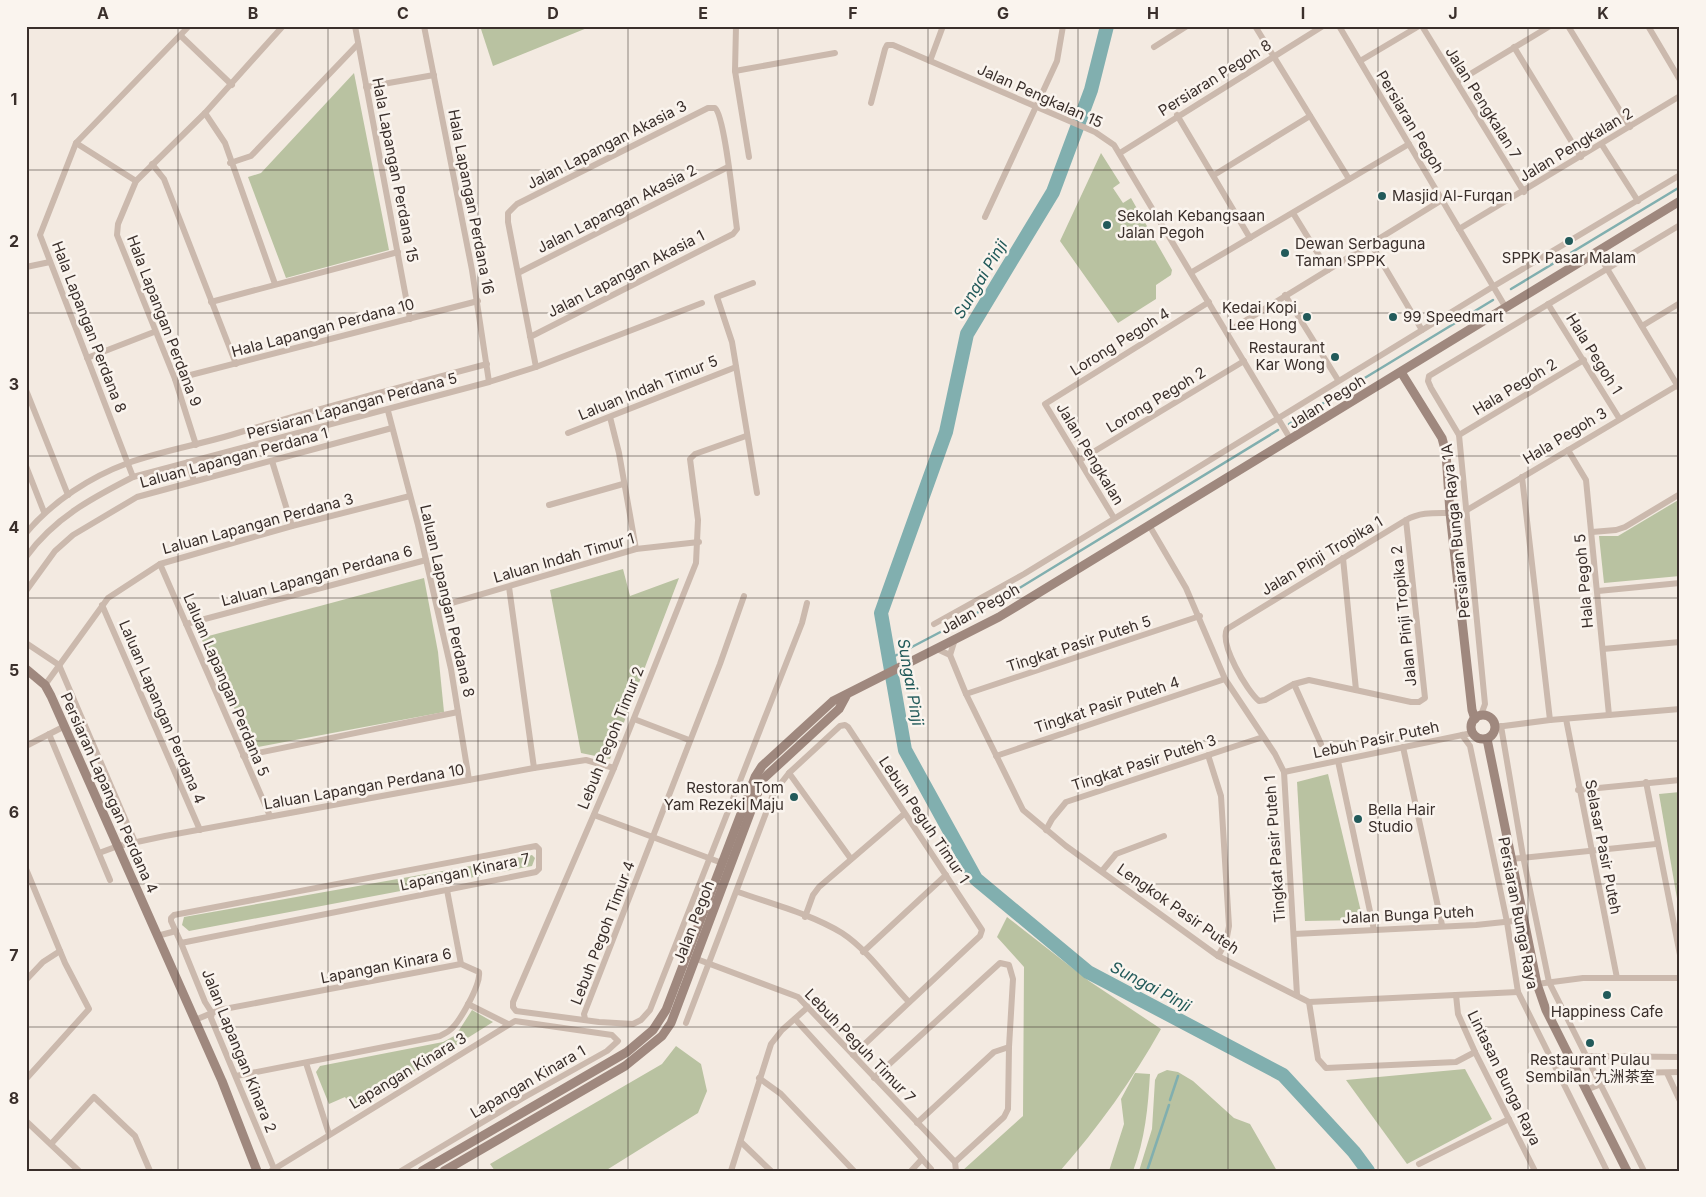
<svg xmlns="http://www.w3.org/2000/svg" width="1706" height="1197" viewBox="0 0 1706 1197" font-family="Inter,'Noto Sans SC',sans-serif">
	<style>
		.green { fill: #b9c2a1 }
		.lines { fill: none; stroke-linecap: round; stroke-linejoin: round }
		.stream { stroke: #81afaf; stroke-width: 2.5 }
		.river { stroke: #81afaf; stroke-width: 14 }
		.street { stroke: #cbb9ad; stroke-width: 6 }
		.secondary { stroke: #9f887e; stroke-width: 9 }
		.grid { fill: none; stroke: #3a2f2b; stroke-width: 1; stroke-opacity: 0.55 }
		.poi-dot { fill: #225a5a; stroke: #faf4ee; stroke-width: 2 }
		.labels { text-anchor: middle; stroke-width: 5; stroke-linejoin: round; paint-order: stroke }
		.street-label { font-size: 15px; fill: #3a2f2b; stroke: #faf4ee }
		.poi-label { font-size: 15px; fill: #3a2f2b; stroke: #faf4ee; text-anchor: start }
		.water-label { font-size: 16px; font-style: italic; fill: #225a5a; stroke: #faf4ee }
		.neatline { fill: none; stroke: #3a2f2b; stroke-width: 2 }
		.grid-label { font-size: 16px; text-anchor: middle; font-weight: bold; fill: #3a2f2b }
	</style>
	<rect width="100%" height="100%" fill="#f3eae1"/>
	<!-- green -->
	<g class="green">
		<path d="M480,26H592L493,66Z"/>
		<path d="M354,73L389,250L286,278L248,177L261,173Z"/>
		<path d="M1101,153L1120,183L1113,188L1123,203L1131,198L1172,270L1171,275L1156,285V299L1118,323L1060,241Z"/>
		<path d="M1680,499V576L1604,583L1599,536H1618Z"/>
		<path d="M623,569L630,596L679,578L610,759L581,753L550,590Z"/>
		<path d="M424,578L438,652L444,712L253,748L201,638Z"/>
		<path d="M1328,774L1363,920L1305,921L1297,782Z"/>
		<path d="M1680,792V916L1659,794Z"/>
		<path d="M532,855L535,858L532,866L189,931L182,925L184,917Z"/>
		<path d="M1007,917L1089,981L1161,1029C1133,1079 1098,1128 1060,1171H962L1023,1116L1024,967L997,937Z"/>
		<path d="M472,1010L493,1022L353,1110L345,1097L329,1104L316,1072L320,1066L443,1042L456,1035Z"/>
		<path d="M676,1046L701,1064L707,1091L698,1113L605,1171H495L490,1164L662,1064Z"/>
		<path d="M1465,1069L1492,1119L1407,1164L1346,1080Z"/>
		<path d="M1167,1070L1178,1072L1193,1081L1234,1118L1250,1124L1277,1171H1139L1152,1129L1155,1080L1158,1074Z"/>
		<path d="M1135,1073L1150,1074C1148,1108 1145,1139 1133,1171H1109L1124,1124L1121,1099Z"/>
	</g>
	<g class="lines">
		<!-- stream -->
		<g class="stream">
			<path d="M1511,289L1680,187"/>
			<path d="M1289,424L1493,300"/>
			<path d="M889,659L990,606L1278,430"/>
			<path d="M1170,1100L1178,1076"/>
			<path d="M1147,1171L1169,1105"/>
		</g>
		<!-- river -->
		<path class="river" d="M1107,26L1091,90L1053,192L967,334L946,432L881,613L905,750L976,879L1088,972L1283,1075L1354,1152L1368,1171"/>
		<!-- street -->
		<g class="street">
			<path d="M355,26L410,319"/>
			<path d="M424,26L472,270L489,382"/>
			<path d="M736,26L735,71L749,157"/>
			<path d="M1255,26L1349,179"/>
			<path d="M1339,26L1506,308"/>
			<path d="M1422,26L1524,192"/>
			<path d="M1568,26L1630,127"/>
			<path d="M1648,26L1680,80"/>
			<path d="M181,36L232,85"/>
			<path d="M1154,47L1187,26"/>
			<path d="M1514,47L1581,157"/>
			<path d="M930,61L943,26"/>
			<path d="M1360,61L1419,26"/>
			<path d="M735,71L835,53"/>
			<path d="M1457,82L1550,26"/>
			<path d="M366,87L434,75"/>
			<path d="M871,103L885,49L887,45H893L1095,132L1114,145L1291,440"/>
			<path d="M205,113L225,143L275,284"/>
			<path d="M1177,115L1250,238"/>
			<path d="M76,143L136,181"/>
			<path d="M1602,145L1638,201"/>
			<path d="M1120,153L1323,26"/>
			<path d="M230,163L251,156L358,44"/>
			<path d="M152,164L164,179L236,364"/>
			<path d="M1214,175L1310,116"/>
			<path d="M1293,213L1328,270"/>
			<path d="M985,217L1057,61L1063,26"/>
			<path d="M1459,229L1680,96"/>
			<path d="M1371,244L1422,330"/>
			<path d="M1597,252L1679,388"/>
			<path d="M26,267L50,262"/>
			<path d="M1192,272L1409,144"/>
			<path d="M518,273L728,167"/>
			<path d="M753,283L717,297L732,342L757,493"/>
			<path d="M1285,295L1338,380"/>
			<path d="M211,302L398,252"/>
			<path d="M1548,304L1619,418"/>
			<path d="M1642,326L1680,303"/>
			<path d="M1227,332L1442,200"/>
			<path d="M530,337L733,234L737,229C734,210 725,116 715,108H708L517,204L508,213V222C517,270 527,318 536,367"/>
			<path d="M87,358L154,332"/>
			<path d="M175,379L478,301"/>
			<path d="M26,390L68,495"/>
			<path d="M388,411L418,525L451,669L469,780"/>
			<path d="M610,417L619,453L636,549"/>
			<path d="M568,433L736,367"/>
			<path d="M1459,435L1584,360"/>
			<path d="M746,436L695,454L690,459L698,520L696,563L614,768L513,1002V1007L516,1011L599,1022L633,1024L641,1020L650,1010L802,623L807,603"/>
			<path d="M196,445L175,379L117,235L118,224L136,181L205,113L283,26"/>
			<path d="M1568,450L1586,480L1609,715"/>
			<path d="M1080,460L1244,361"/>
			<path d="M272,461L292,526"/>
			<path d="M188,462L194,481"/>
			<path d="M26,466L44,512"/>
			<path d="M133,477L40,235L76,143L189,26"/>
			<path d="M1522,477L1550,720"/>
			<path d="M549,505L623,484"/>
			<path d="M1467,510L1678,385"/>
			<path d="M1114,518L1045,404L1209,302"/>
			<path d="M1406,520L1425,698L1419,702H1411L1309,680L1294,684L1265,700L1259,701C1247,691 1219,644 1227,629L1406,520C1420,512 1434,513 1450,513"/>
			<path d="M1149,525L1186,588L1225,679L1275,754L1284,772L1297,995"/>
			<path d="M1592,532L1616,530L1625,527L1680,494"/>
			<path d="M26,533C53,501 90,477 128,463C161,451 197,445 231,435C316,409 401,387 487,364"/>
			<path d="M26,557C54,518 92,498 133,477L489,382L536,367L702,303"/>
			<path d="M1343,558L1356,690"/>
			<path d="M160,564L270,816"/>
			<path d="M509,587L534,768"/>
			<path d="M26,591L55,551L73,535L137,497L392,428"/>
			<path d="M1598,591L1680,583"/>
			<path d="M102,605L200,830"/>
			<path d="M438,607L636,549L699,542"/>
			<path d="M186,624L426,560"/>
			<path d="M934,624L1024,574L1494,286L1680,175"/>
			<path d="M26,643L59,665L135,842"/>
			<path d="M937,649L950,655L966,694L1023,810L1066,846L1218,956L1309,1002L1518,992"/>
			<path d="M1603,649L1680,642"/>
			<path d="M950,655L955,639"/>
			<path d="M1294,684L1321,744"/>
			<path d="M45,685L108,598L160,564L292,526L410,496"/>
			<path d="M966,694L1200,616"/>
			<path d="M1481,715L1485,704L1459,435L1431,388L1428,381L1429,376L1680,225"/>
			<path d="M634,719L689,740"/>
			<path d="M1566,719L1617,978"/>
			<path d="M1501,726L1523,856L1549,982L1644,1171"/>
			<path d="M1496,727L1550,720L1680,709"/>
			<path d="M49,734L110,880"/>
			<path d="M1462,735L1470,746L1507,922L1518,992L1607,1171"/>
			<path d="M26,746L65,726"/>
			<path d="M1403,747L1442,925"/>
			<path d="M1208,755L1221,796L1229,926L1226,942L1218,956"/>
			<path d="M243,756L458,712"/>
			<path d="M996,756L1225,679"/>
			<path d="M1338,761L1374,930"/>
			<path d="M1284,772L1472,733"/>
			<path d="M789,773L851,859"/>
			<path d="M1646,782L1680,955"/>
			<path d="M1578,790L1680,780"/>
			<path d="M594,815L722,863"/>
			<path d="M1046,830L1052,819L1066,802L1263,737"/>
			<path d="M536,846L539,849V869L536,872L181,943L171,921V918L174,915Z"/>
			<path d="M99,853L118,846L165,836L534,768L586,760L614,768"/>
			<path d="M1511,859L1656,844"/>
			<path d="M26,869L65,963L89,1009L26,1079"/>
			<path d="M1102,871L1116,854L1164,836"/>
			<path d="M447,890L461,964"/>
			<path d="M738,892C772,904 811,914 842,933C868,950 888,980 909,1002"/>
			<path d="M805,917L813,895L819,887L904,814"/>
			<path d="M1294,934L1476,925L1523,920"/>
			<path d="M157,936L176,931"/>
			<path d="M181,943L205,1002L212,1013L211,1018L275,1171"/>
			<path d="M863,952L946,875"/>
			<path d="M694,958L798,997L955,1162L956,1171"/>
			<path d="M26,980L43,962L60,951"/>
			<path d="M1537,984L1583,978H1680"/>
			<path d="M1456,995L1458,1014L1475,1052L1535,1171"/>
			<path d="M1309,1002L1318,1059L1326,1068L1456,1062L1475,1052"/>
			<path d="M468,1004L508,1024"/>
			<path d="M585,1019L584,1014L720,664L744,596"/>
			<path d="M795,1019L918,1154L922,1159L911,1171"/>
			<path d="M195,1020L219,1010L461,964L479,972C481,984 460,1022 450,1030C447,1033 443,1034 440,1036L236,1076"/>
			<path d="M686,1023L774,792L789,773L840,726L845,725L848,727L982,930L980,936L853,1055"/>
			<path d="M1587,1056L1680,1057"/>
			<path d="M306,1063L329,1134"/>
			<path d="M1667,1073L1680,1101"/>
			<path d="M759,1078L781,1094L854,1171"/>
			<path d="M874,1078L1000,963L1009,965L1013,979L1009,1047L1008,1109L1004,1117L955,1162"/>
			<path d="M1586,1090L1629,1073L1680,1072"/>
			<path d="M26,1121L79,1171"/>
			<path d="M917,1123L994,1052L1009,1047"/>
			<path d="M741,1142L771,1171"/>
			<path d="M51,1144L94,1097L135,1136L150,1171"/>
			<path d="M922,1159L931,1169"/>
			<path d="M1419,1164L1509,1119"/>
			<path d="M271,1171L515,1021L612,1035L618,1041L607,1051L523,1098L401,1171"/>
			<path d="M731,1171L771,1044L782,1030L808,1007"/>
		</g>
		<!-- secondary -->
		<g class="secondary">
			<path d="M1401,372L1442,438L1446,453L1450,513L1472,710L1475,719"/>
			<path d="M26,669L45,685L51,696L222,1081L257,1171"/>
			<circle cx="1483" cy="727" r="12"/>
			<path d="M1487,739L1537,984L1546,1010L1627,1171"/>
			<path d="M422,1171L627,1052L653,1030L666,1010L755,777L762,766L833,701L999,617L1680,201"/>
			<path d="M444,1171L625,1066L662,1036L671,1023L763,779L839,709L846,696"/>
		</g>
	</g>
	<!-- grid -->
	<path class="grid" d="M178,26V1171M328,26V1171M478,26V1171M628,26V1171M778,26V1171M928,26V1171M1078,26V1171M1228,26V1171M1378,26V1171M1528,26V1171M26,170H1680M26,313H1680M26,456H1680M26,598H1680M26,741H1680M26,884H1680M26,1027H1680"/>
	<!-- markers -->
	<g class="poi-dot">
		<circle cx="1382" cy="196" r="5"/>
		<circle cx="1107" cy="225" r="5"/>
		<circle cx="1569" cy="241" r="5"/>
		<circle cx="1285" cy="253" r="5"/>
		<circle cx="1307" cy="317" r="5"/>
		<circle cx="1393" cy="317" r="5"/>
		<circle cx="1335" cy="357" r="5"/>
		<circle cx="794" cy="797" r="5"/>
		<circle cx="1358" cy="819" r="5"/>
		<circle cx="1607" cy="995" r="5"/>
		<circle cx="1590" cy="1043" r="5"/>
	</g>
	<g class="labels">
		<!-- street labels -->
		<g class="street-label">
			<text transform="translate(1215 78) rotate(-32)" y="5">Persiaran Pegoh 8</text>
			<text transform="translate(1040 96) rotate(24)" y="5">Jalan Pengkalan 15</text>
			<text transform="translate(1483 103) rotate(58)" y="5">Jalan Pengkalan 7</text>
			<text transform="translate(1410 122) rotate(59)" y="5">Persiaran Pegoh</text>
			<text transform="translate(607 145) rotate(-27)" y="5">Jalan Lapangan Akasia 3</text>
			<text transform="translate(1576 145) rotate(-31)" y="5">Jalan Pengkalan 2</text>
			<text transform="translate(395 170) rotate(79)" y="5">Hala Lapangan Perdana 15</text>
			<text transform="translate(471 202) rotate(79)" y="5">Hala Lapangan Perdana 16</text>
			<text transform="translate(617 209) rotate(-27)" y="5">Jalan Lapangan Akasia 2</text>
			<text transform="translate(626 274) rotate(-27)" y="5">Jalan Lapangan Akasia 1</text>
			<text transform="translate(164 321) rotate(69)" y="5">Hala Lapangan Perdana 9</text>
			<text transform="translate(89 327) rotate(69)" y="5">Hala Lapangan Perdana 8</text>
			<text transform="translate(323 328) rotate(-15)" y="5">Hala Lapangan Perdana 10</text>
			<text transform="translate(1120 342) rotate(-32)" y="5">Lorong Pegoh 4</text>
			<text transform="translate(1594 354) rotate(58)" y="5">Hala Pegoh 1</text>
			<text transform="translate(1515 387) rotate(-31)" y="5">Hala Pegoh 2</text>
			<text transform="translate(648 388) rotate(-22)" y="5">Laluan Indah Timur 5</text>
			<text transform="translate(1156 400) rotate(-31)" y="5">Lorong Pegoh 2</text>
			<text transform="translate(1327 402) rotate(-32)" y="5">Jalan Pegoh</text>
			<text transform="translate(352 406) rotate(-15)" y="5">Persiaran Lapangan Perdana 5</text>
			<text transform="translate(1565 436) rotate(-31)" y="5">Hala Pegoh 3</text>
			<text transform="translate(1090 454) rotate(59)" y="5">Jalan Pengkalan</text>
			<text transform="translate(234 458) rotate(-15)" y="5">Laluan Lapangan Perdana 1</text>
			<text transform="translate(258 524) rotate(-15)" y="5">Laluan Lapangan Perdana 3</text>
			<text transform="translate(1456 531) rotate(-96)" y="5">Persiaran Bunga Raya 1A</text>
			<text transform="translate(1322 556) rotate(-31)" y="5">Jalan Pinji Tropika 1</text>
			<text transform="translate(564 558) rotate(-16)" y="5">Laluan Indah Timur 1</text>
			<text transform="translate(317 576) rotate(-15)" y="5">Laluan Lapangan Perdana 6</text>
			<text transform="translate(1584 581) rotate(-95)" y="5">Hala Pegoh 5</text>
			<text transform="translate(447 601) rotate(77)" y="5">Laluan Lapangan Perdana 8</text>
			<text transform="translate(980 609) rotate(-29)" y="5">Jalan Pegoh</text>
			<text transform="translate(1404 616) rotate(-96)" y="5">Jalan Pinji Tropika 2</text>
			<text transform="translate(1079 644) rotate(-18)" y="5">Tingkat Pasir Puteh 5</text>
			<text transform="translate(226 685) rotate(67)" y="5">Laluan Lapangan Perdana 5</text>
			<text transform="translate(1107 705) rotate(-18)" y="5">Tingkat Pasir Puteh 4</text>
			<text transform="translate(162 712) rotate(67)" y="5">Laluan Lapangan Perdana 4</text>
			<text transform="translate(611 738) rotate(-68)" y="5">Lebuh Pegoh Timur 2</text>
			<text transform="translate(1376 740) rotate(-12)" y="5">Lebuh Pasir Puteh</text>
			<text transform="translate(1144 763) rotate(-18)" y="5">Tingkat Pasir Puteh 3</text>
			<text transform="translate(364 787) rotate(-10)" y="5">Laluan Lapangan Perdana 10</text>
			<text transform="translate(109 793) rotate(66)" y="5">Persiaran Lapangan Perdana 4</text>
			<text transform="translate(924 820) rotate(56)" y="5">Lebuh Peguh Timur 1</text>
			<text transform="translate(1603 847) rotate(79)" y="5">Selasar Pasir Puteh</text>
			<text transform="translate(1275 849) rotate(-94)" y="5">Tingkat Pasir Puteh 1</text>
			<text transform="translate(465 872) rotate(-12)" y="5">Lapangan Kinara 7</text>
			<text transform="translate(1178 909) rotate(35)" y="5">Lengkok Pasir Puteh</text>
			<text transform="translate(1518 913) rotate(79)" y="5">Persiaran Bunga Raya</text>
			<text transform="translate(1408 915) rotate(-3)" y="5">Jalan Bunga Puteh</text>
			<text transform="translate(694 922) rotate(-69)" y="5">Jalan Pegoh</text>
			<text transform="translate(603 933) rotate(-69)" y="5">Lebuh Pegoh Timur 4</text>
			<text transform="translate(386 966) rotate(-11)" y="5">Lapangan Kinara 6</text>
			<text transform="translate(860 1046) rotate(46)" y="5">Lebuh Peguh Timur 7</text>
			<text transform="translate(239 1051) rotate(68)" y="5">Jalan Lapangan Kinara 2</text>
			<text transform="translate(408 1071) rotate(-31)" y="5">Lapangan Kinara 3</text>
			<text transform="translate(1504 1078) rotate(64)" y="5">Lintasan Bunga Raya</text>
			<text transform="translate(528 1082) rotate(-30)" y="5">Lapangan Kinara 1</text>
		</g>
		<!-- poi labels -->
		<g class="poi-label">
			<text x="1392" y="201">Masjid Al-Furqan</text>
			<text x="1117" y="221">Sekolah Kebangsaan<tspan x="1117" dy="17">Jalan Pegoh</tspan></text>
			<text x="1295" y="249">Dewan Serbaguna<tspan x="1295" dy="17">Taman SPPK</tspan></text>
			<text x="1569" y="263" text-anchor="middle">SPPK Pasar Malam</text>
			<text x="1297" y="313" text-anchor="end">Kedai Kopi<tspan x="1297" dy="17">Lee Hong</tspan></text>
			<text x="1403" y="322">99 Speedmart</text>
			<text x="1325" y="353" text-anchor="end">Restaurant<tspan x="1325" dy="17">Kar Wong</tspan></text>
			<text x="784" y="793" text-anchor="end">Restoran Tom<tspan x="784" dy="17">Yam Rezeki Maju</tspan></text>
			<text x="1368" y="815">Bella Hair<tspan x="1368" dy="17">Studio</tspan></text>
			<text x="1607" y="1017" text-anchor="middle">Happiness Cafe</text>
			<text x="1590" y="1065" text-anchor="middle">Restaurant Pulau<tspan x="1590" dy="17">Sembilan 九洲茶室</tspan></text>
		</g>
		<!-- water labels -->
		<g class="water-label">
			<text transform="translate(980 279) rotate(-59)" y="6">Sungai Pinji</text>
			<text transform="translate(911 682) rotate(80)" y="6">Sungai Pinji</text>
			<text transform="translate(1151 986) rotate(28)" y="6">Sungai Pinji</text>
		</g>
	</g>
	<!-- border -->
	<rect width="1706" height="1197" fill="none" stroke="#faf4ee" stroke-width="55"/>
	<rect x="28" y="28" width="1650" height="1142" class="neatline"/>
	<g class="grid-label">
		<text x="103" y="19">A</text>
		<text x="253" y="19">B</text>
		<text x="403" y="19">C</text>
		<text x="553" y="19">D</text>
		<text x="703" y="19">E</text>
		<text x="853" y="19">F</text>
		<text x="1003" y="19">G</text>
		<text x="1153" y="19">H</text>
		<text x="1303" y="19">I</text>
		<text x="1453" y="19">J</text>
		<text x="1603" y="19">K</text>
		<text x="14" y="105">1</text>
		<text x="14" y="247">2</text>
		<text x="14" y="390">3</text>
		<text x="14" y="533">4</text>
		<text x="14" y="676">5</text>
		<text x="14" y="818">6</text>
		<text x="14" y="961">7</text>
		<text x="14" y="1104">8</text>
	</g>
</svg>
